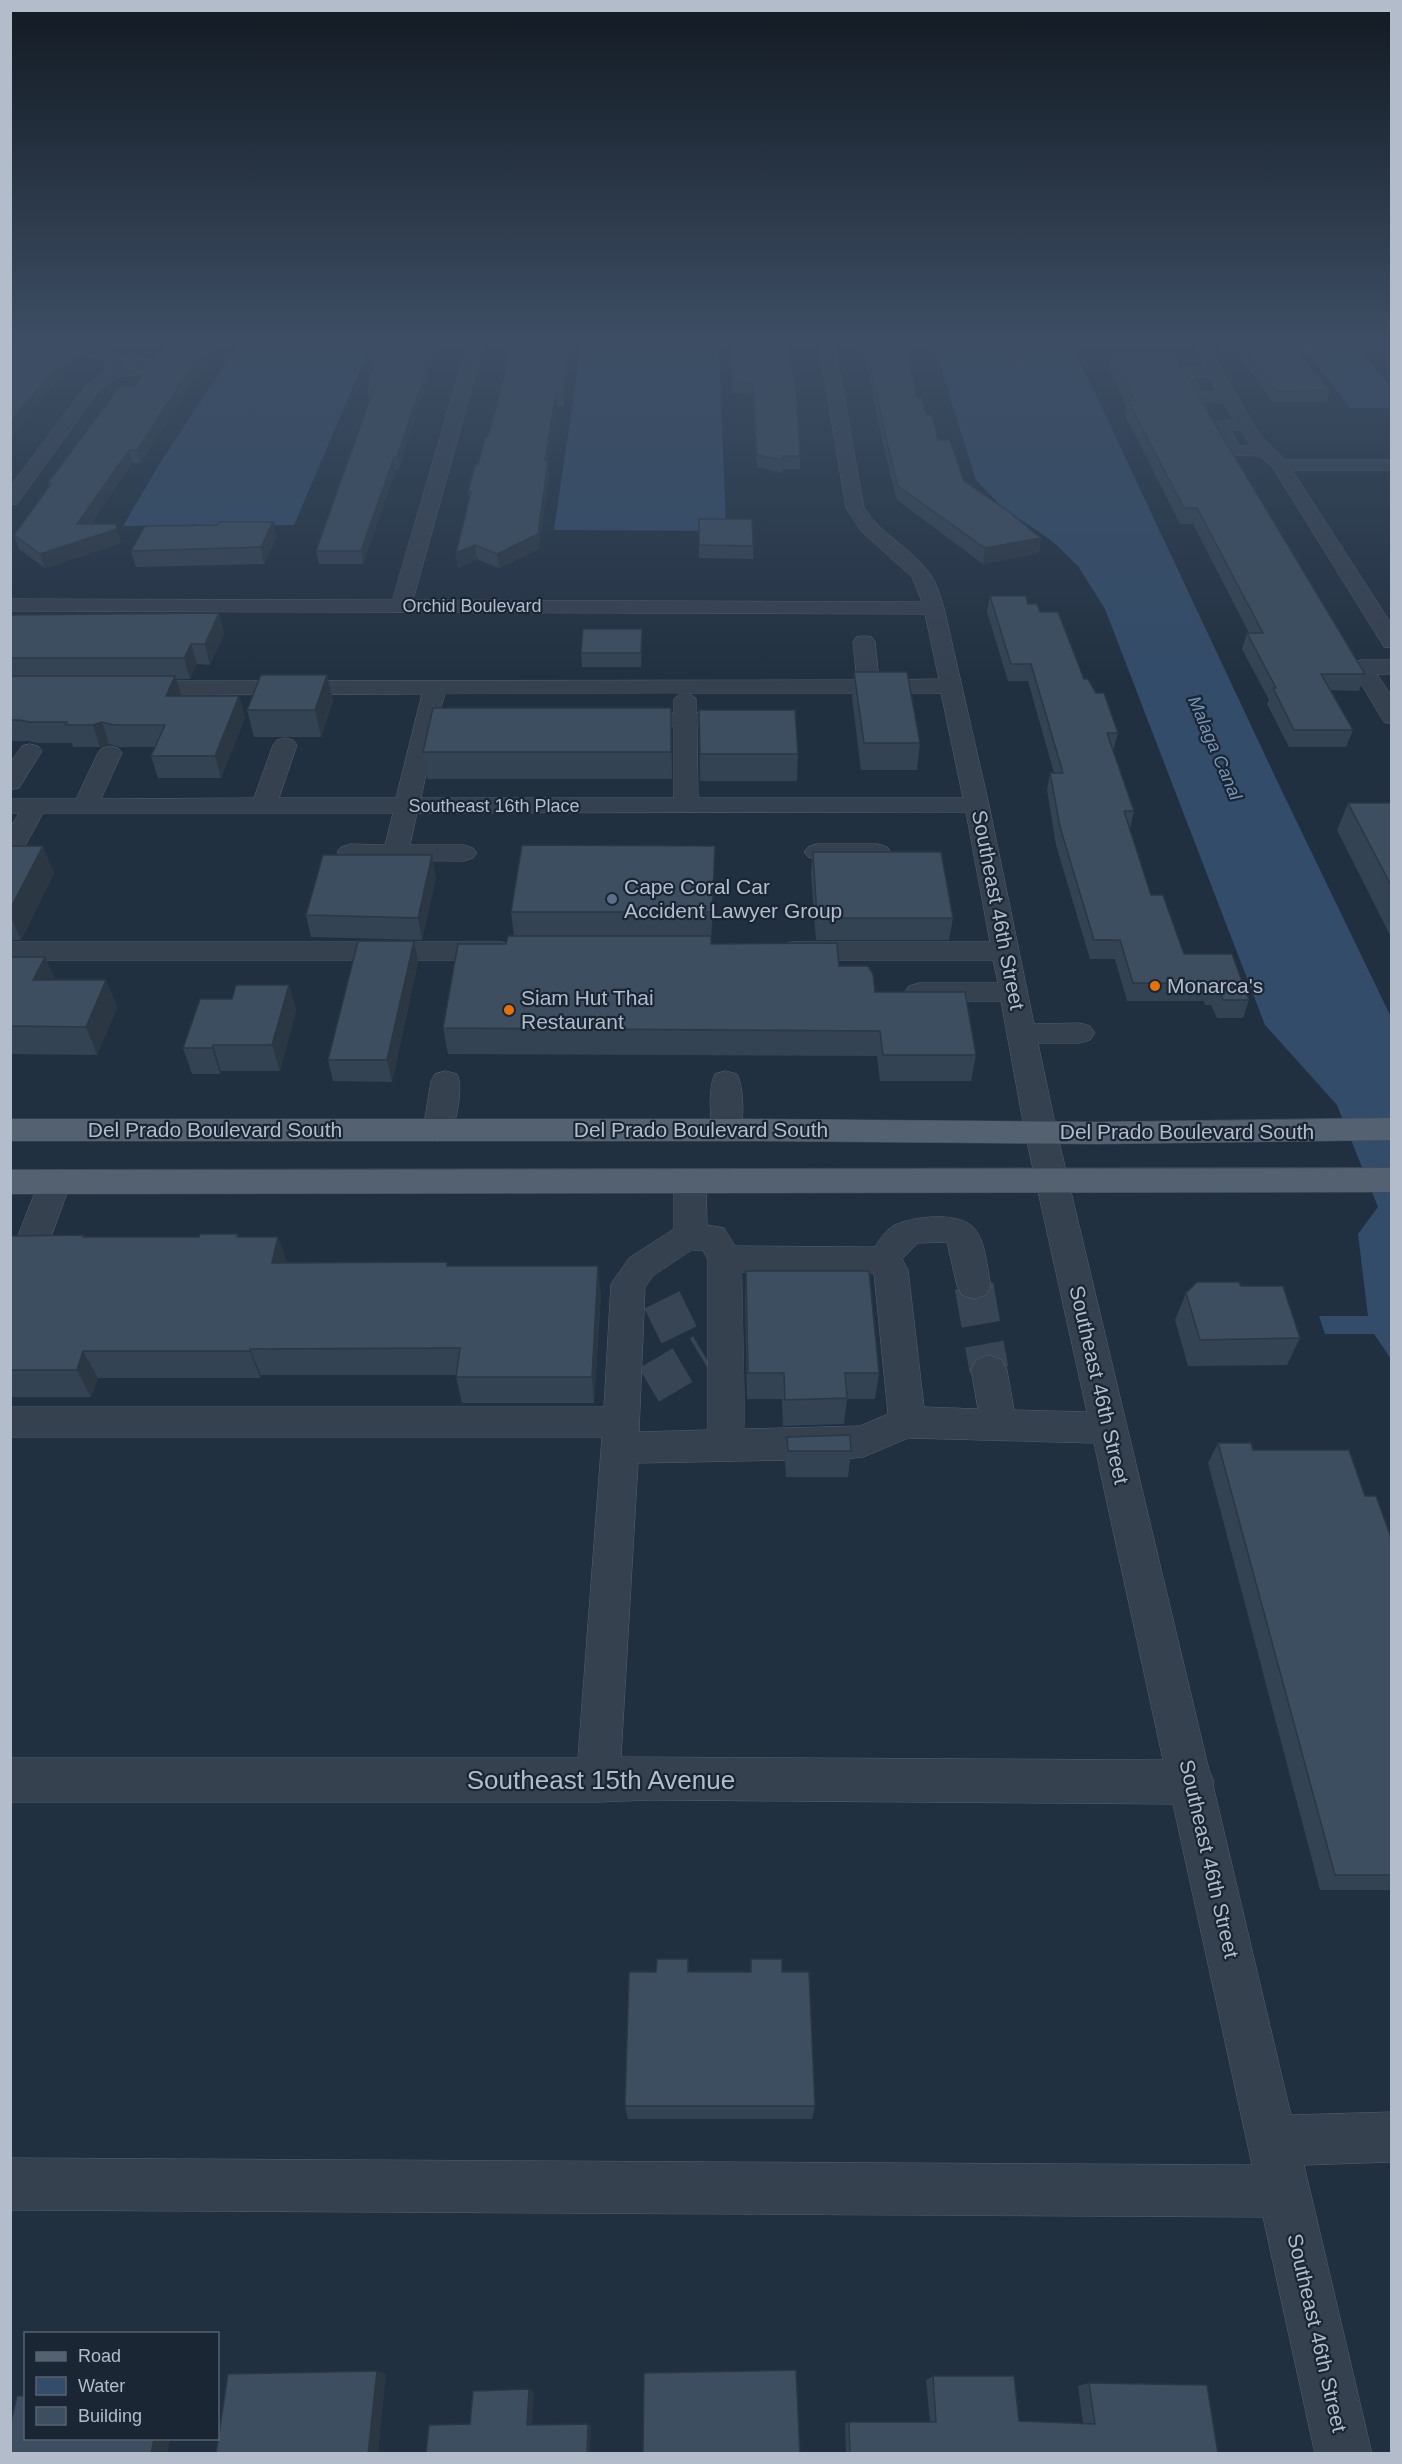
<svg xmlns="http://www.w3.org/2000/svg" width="1402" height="2464" viewBox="0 0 1402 2464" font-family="Helvetica,sans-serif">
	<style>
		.water { fill: #334c69 }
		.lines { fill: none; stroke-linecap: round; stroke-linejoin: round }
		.minor-tunnel { stroke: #374555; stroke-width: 39; stroke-dasharray: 39 20; stroke-linecap: butt }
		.minor-casing { stroke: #545f6e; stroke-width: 1 }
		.major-casing { stroke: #424d5c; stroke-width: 1 }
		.minor { fill: #364150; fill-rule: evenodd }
		.major { fill: #546170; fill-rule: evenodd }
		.wall { fill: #344353 }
		.shaded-wall { fill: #2b3743 }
		.building { fill: #3d4e60; stroke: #2b3743; stroke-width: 1.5 }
		.service-dot { fill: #5c6f8a; stroke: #1b2635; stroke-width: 2 }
		.food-dot { fill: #e8710a; stroke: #1b2635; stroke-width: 2 }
		.labels { text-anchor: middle; stroke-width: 4.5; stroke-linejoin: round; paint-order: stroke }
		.far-street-label { font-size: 18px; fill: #b2bccb; stroke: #1b2635 }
		.far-water-label { font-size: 18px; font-style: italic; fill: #7694b5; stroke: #1b2635 }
		.poi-label { font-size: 21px; fill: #b2bccb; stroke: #1b2635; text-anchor: start }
		.street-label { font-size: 21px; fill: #b2bccb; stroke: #1b2635 }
		.near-street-label { font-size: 26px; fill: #b2bccb; stroke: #1b2635 }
	</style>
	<rect width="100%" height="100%" fill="#213040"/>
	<!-- water -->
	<g class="water">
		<path d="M241,340H373L294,525L123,526L160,463Z"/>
		<path d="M582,340H719L726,531L554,530Z"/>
		<path d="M932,340H1070L1279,785L1391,1017V1359L1374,1334H1325L1319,1316H1368L1358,1234L1378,1207L1337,1105L1265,1025L1105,609L1078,566L1052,541L1002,507L976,480Z"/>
		<path d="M1298,340H1351L1391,387V408H1350Z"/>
	</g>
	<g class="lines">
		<!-- minor-tunnel -->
		<g class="minor-tunnel">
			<path d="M974,1286L989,1370"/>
			<path d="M653,1326L706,1300"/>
			<path d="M649,1385L703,1353"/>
		</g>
		<defs>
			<g id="minor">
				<path d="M58,340H76L118,356L138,355L157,361L159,364L151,373L118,377L99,390L17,504L10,505V487L87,384L106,370L108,363L60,344ZM123,365L140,366L123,367Z"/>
				<path d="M469,340H485L413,600L922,602L912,577L861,531L846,508L818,340H834L864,508C881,535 912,548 930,574C937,584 940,596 944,608L989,805L1034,1024L1080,1023L1090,1026L1095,1033L1090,1040L1080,1043H1038L1057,1133L1209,1770L1214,1782L1213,1785L1291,2115L1392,2112V2162L1304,2165L1372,2454H1315L1263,2217L10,2210V2158L1252,2165L1173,1804L650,1800L598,1802H10V1758H578L602,1437H10V1407H604L611,1284L629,1258L674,1229V1181L679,1173L690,1169L701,1173L706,1181L707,1225L724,1228L735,1246L875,1247C880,1239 885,1231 893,1226C911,1216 959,1211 974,1228C986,1241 987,1269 991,1286L986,1295L974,1299L962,1295L957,1286L947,1242L918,1243L902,1259L908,1270L924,1407L978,1409L971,1370L976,1360L989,1355L1002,1360L1007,1370L1014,1410L1087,1412L1025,1133L1001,1001H919L909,998L905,992L909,986L919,983H998L993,960H792L782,957L778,951L782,945L792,942H990L966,812L417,813L410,845H464L473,848L477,853L473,858L464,861L350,860L341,857L337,852L341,847L350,844L385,845L393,813H43L19,857L10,860V828L19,813H10V799H76L98,753L102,748L110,746L118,748L122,753L101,799L254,798L273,745L277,740L285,738L293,740L297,745L279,798H396L422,694L135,695L127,693L124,688L127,683L135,681L857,680L853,642L856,637L864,636L872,637L875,642L879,680L939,679L925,614L10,611V599L392,600ZM681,693L674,699V713L620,715L617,720L620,725L674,726V798H421L436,727L482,725L485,720L482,715L439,713L445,694ZM689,693H941L963,798H698L697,726L752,724L755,719L752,714L696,713V699ZM692,1250H703L708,1260V1430L639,1432L645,1287L653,1276ZM742,1272L874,1273L888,1414L860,1426L745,1429ZM909,1438L1094,1443L1163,1760L621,1757L638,1463L845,1459L863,1457Z"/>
				<path d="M1368,340H1385L1392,347V362L1386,360Z"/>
				<path d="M1226,343L1281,345L1289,350L1281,355L1221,351L1218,348Z"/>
				<path d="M1203,344L1211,349L1251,421L1263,438L1285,460H1392V470H1292L1392,625V648L1384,647L1381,642L1273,468L1260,456L1229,455L1226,451L1210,426L1213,422L1234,420L1223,402C1187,402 1192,402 1175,372L1183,367H1204L1195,349ZM1194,377H1209L1217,392H1202ZM1240,430L1251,446H1240L1231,431Z"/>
				<path d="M1362,660H1392V674H1377L1392,697V724L1384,722L1351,667L1354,662Z"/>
				<path d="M30,744L38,746L42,751L19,788L10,790V763L22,746Z"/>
				<path d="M817,844H878L887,847L891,852L887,857L878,860H817L808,857L804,852L808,847Z"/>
				<path d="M10,942H501L511,945L515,951L511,957L501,960H10Z"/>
				<path d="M446,1071L457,1074C464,1086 456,1125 449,1138L438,1141L427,1138L423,1130L431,1081L435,1074Z"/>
				<path d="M726,1071L737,1074C744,1086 745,1125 738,1138L727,1141L716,1138C709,1125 708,1086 715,1074Z"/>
				<path d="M55,1170L66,1174L71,1182L47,1248L42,1257L30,1261L18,1257L13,1248L39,1182L44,1174Z"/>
			</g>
			<g id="major">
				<path d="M1392,1118V1140L1097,1144L758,1141H10V1119H758L1097,1122Z"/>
				<path d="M1392,1168V1192L10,1194V1170Z"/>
			</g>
		</defs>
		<!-- minor casing -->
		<use href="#minor" class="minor-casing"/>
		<!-- major casing -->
		<use href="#major" class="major-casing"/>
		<!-- minor -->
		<use href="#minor" class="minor"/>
		<!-- major -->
		<use href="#major" class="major"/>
	</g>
	<!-- wall -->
	<g class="wall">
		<path d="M82,340H93L91,343Z"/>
		<path d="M168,340H218L141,463H132L91,524H116L121,543L45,568L19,549L14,535L49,487L48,483L135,387Z"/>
		<path d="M381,340H438L427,370L428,378L399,469H396L363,564H319L316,551L371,397H368L367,385L372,369L371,362Z"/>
		<path d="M509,340H573L564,406H557L548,460L549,473L539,549L499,568L477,559L458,568L456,553L469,500L468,491L488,436L496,408L510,352Z"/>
		<path d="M730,340H788L800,456V469H783V473L757,467L752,395L732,393Z"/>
		<path d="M861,340H908L909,345L908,358L916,397L938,440L964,481L1039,553L983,564L897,500L886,457Z"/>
		<path d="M1230,340H1286L1284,345L1230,341Z"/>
		<path d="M1242,344L1330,390L1327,402H1273L1239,356Z"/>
		<path d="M1111,354L1365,674L1359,691L1331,690L1353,730L1346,747H1289L1267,704L1269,700L1242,649L1247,633H1249L1193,524H1180L1125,415L1127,406L1108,368Z"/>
		<path d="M699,519L753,546V559L699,558Z"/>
		<path d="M273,522L276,539L264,564L136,567L131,551L217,525Z"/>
		<path d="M990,596L1028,604L1040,612L1084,679L1118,733L1113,751L1134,811L1130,829L1151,895L1184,954L1249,1000L1243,1018H1217L1211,1005H1205L1204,1001H1127L1115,959H1090L1056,845L1047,790L1050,773H1054L1028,681H1008L987,612Z"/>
		<path d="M219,613L224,634L210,665L197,664L190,679H176L181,696H239L245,718L221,778H158L151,756L155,747H120L109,744L100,747H73L72,743H37L28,741H10V615Z"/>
		<path d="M642,642L641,667H582L581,653Z"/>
		<path d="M854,672L920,743L917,770H861L852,698Z"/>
		<path d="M327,675L333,701L321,737H254L247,710Z"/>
		<path d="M671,708L672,779H427L423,752Z"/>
		<path d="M699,710L798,754L797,781H700Z"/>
		<path d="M1348,803H1392V939L1337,830Z"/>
		<path d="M10,846L54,873L21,940H10Z"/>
		<path d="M813,852L953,918L949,940H816L811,873Z"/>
		<path d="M714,873L711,944L839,966L875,992L976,1055L971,1081H880L877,1056L448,1054L443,1028L514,936L511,912Z"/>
		<path d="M436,877L422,940L311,937L306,915Z"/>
		<path d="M10,957H45L55,980H106L117,1008L97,1055L10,1054Z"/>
		<path d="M418,962L392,1082L333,1081L328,1060Z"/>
		<path d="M289,985L296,1011L280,1071H221L220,1074H192L183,1048L232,999Z"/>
		<path d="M238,1234L239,1237H278L287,1263L448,1266L601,1293L594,1403H462L456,1377V1375H261L260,1378H98L91,1397H10V1236L84,1235L85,1237H199Z"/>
		<path d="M746,1271L879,1373L875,1399H847L844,1424L783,1426L782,1399H747L745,1298Z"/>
		<path d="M1241,1286L1300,1338L1287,1365L1188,1366L1175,1320L1186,1293Z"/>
		<path d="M787,1437L851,1451L848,1477H786L785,1462Z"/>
		<path d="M1218,1443L1253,1450L1365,1496L1392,1540V1890H1320L1208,1463Z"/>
		<path d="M751,1959L782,1972L815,2106L812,2119H628L625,2106L689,1972H750Z"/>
		<path d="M933,2376L1019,2421L1083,2423L1078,2386L1089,2383L1218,2454H846L845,2423L849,2422H930L926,2380Z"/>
	</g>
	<!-- shaded-wall -->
	<g class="shaded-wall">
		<path d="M208,340H218L141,463L137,450Z"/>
		<path d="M432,340H438L427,370L428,378L399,469L397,457L423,367Z"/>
		<path d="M570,340H573L564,406L563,392Z"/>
		<path d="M78,343L81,355L33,411L10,440V423L29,399Z"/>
		<path d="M556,392L557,406L546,473L545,460Z"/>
		<path d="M129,450L132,463L82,538L77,524Z"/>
		<path d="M394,457L396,469L363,564L361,551Z"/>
		<path d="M548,460L549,473L539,549L499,568L497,554Z"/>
		<path d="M273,522L276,539L264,564L261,547Z"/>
		<path d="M116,524L121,543L45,568L40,554Z"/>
		<path d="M1041,538L1039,553L983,564L985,548Z"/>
		<path d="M475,545L477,559L458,568L456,553Z"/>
		<path d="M219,613L224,634L210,665L205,644Z"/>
		<path d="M191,644L197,664L190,679L184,658Z"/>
		<path d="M327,675L333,701L321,737L315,710Z"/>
		<path d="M175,676L182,697L166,696Z"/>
		<path d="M239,696L245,718L221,778L215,756Z"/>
		<path d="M102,722L109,744L100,747L93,725Z"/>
		<path d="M43,846L54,873L21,940L10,915V909Z"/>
		<path d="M715,846L714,873L712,940V912Z"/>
		<path d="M432,855L436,877L422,940L418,918Z"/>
		<path d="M414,941L418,962L392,1082L387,1060Z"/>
		<path d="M45,957L57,985L33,980Z"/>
		<path d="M106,980L117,1008L97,1055L86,1027Z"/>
		<path d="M289,985L296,1011L280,1071L272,1045Z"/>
		<path d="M213,1045L221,1071L220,1074L212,1048Z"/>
		<path d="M278,1237L288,1265L272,1263Z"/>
		<path d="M598,1266L601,1293L594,1403L592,1377Z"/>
		<path d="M250,1349L261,1375L260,1378L250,1351Z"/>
		<path d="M83,1351L98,1378L91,1397L77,1370Z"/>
		<path d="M377,2371L386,2374L378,2454H368Z"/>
		<path d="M529,2389L534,2392L532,2427L527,2425Z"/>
		<path d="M588,2424L591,2426L590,2454H587Z"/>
		<path d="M154,2439H170L167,2454H151Z"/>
	</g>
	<!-- building -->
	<g class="building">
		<path d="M21,340H69L78,343L29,399L10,423V363H11H10V352Z"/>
		<path d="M168,340H208L137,450H129L77,524H116L117,529L40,554L14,535L52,483H48L120,386L135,387Z"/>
		<path d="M381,340H432L423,367H427L397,457H394L361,551H316L375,385H367L375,362H371Z"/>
		<path d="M509,340H570L563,392H556L545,460H548L538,534L497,554L475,545L456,553L471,492L468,491L475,465H478L485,437L488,436L496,408L513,340Z"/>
		<path d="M730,340H788L797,404L800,456H783L784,460L757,455L753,383L732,381Z"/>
		<path d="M865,340H908L909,345H905L916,397H921L927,415H932L938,440H950L964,481L1008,511L1041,538L985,548L898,486L887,443Z"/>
		<path d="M1290,342L1330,390L1276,391L1242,344L1284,346Z"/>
		<path d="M1111,354H1173L1365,674H1321L1353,730H1294L1273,688H1276L1247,633H1263L1197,508H1184L1128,401H1135Z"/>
		<path d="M699,519H752L753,546L699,545Z"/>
		<path d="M219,522H273L261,547L131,551L145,526L217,525Z"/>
		<path d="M990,596H1026L1028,604H1037L1040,612H1058L1084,679H1088L1096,693H1104L1118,733H1107L1134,811H1124L1151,895H1163L1184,954H1232L1249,1000H1223L1218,987H1212L1210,983H1133L1120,940H1094L1060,827L1050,773H1063L1031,664H1011Z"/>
		<path d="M219,613L205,644H191L184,658H10V615Z"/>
		<path d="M583,629H642L641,653H581Z"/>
		<path d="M854,672H907L920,743H864Z"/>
		<path d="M261,675H327L315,710H247Z"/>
		<path d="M10,676H175L166,696H239L215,756H151L165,725H113L102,722L93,725H65L67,722H29L20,720H10Z"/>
		<path d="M433,708H671V752H423Z"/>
		<path d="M699,710H795L798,754H700Z"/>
		<path d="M1348,803H1392V887Z"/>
		<path d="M522,845L715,846L712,912H511Z"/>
		<path d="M10,846H43L10,909Z"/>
		<path d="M813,852H941L953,918H817Z"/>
		<path d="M323,855H432L418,918L306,915Z"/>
		<path d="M508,936H711V944L837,943L839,966H868L873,974L875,992H965L976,1055H883L880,1031L443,1028L458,944H506Z"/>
		<path d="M358,941H414L387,1060H328Z"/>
		<path d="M10,957H45L33,980H106L86,1027L10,1026Z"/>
		<path d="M236,985H289L272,1045H213L212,1048H183L200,999H232Z"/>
		<path d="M200,1234H238L237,1237H278L272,1263L447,1262V1266H598L592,1377H456L460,1348L250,1349V1351H83L77,1370H10V1236L84,1235L83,1237H199Z"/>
		<path d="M746,1271H869L879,1373H845L847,1398L785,1400L784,1373H748Z"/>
		<path d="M1197,1282H1239L1241,1286H1283L1300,1338L1200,1340L1186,1293Z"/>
		<path d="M850,1435L851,1451H788L787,1437Z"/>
		<path d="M1218,1443H1251L1253,1450H1349L1365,1496H1376L1392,1540V1875H1335Z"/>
		<path d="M657,1959H688V1972H751V1959H782V1972H809L815,2106H625L629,1972H656Z"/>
		<path d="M796,2370L800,2454H643L644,2373Z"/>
		<path d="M377,2371L368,2454H216L228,2374Z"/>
		<path d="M933,2376H1014L1019,2421L1095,2424L1089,2383L1207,2385L1218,2454H850L849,2422H936Z"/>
		<path d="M529,2389L527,2425L588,2424L587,2454H426L429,2425L470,2424L473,2391Z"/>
		<path d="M17,2396H26V2439H154L151,2454H10V2426Z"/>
	</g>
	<!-- sky -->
	<linearGradient id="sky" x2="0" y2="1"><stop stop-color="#121a23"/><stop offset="0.5" stop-color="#3d4e64"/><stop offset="1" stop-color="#3d4e64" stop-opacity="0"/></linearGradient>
	<rect width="1402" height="685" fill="url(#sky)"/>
	<!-- markers -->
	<circle class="service-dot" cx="612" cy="899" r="6"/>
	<g class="food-dot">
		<circle cx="1155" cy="986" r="6"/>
		<circle cx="509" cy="1010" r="6"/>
	</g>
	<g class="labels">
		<!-- far-street labels -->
		<g class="far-street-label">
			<text x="472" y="612">Orchid Boulevard</text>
			<text x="494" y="812">Southeast 16th Place</text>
		</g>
		<!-- far-water labels -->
		<g class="far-water-label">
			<text transform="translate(1215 748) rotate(67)" y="6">Malaga Canal</text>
		</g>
		<!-- poi labels -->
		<g class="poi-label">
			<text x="624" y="894">Cape Coral Car<tspan x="624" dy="24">Accident Lawyer Group</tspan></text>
			<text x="1167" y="993">Monarca's</text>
			<text x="521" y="1005">Siam Hut Thai<tspan x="521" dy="24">Restaurant</tspan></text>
		</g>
		<!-- street labels -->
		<g class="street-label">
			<text transform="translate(998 910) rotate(79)" y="7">Southeast 46th Street</text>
			<text x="215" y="1137">Del Prado Boulevard South</text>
			<text x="701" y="1137">Del Prado Boulevard South</text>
			<text x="1187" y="1139">Del Prado Boulevard South</text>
			<text transform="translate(1099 1385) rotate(77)" y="7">Southeast 46th Street</text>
			<text transform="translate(1209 1859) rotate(77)" y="7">Southeast 46th Street</text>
			<text transform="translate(1317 2333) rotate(77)" y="7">Southeast 46th Street</text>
		</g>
		<!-- near-street labels -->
		<g class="near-street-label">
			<text x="601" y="1789">Southeast 15th Avenue</text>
		</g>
	</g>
	<!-- border -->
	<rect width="1402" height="2464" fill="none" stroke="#b2bccb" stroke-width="24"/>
	<!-- legend -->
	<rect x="24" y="2332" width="195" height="108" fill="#1b2635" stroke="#576271" stroke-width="1.5"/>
	<rect x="36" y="2352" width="30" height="9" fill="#546170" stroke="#576271" stroke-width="1.5"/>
	<text x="78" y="2362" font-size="18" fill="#b2bccb">Road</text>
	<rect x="36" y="2377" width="30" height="18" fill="#334c69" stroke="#576271" stroke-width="1.5"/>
	<text x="78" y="2392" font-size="18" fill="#b2bccb">Water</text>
	<rect x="36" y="2407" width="30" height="18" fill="#3d4e60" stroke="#576271" stroke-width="1.5"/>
	<text x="78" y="2422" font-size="18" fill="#b2bccb">Building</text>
</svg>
